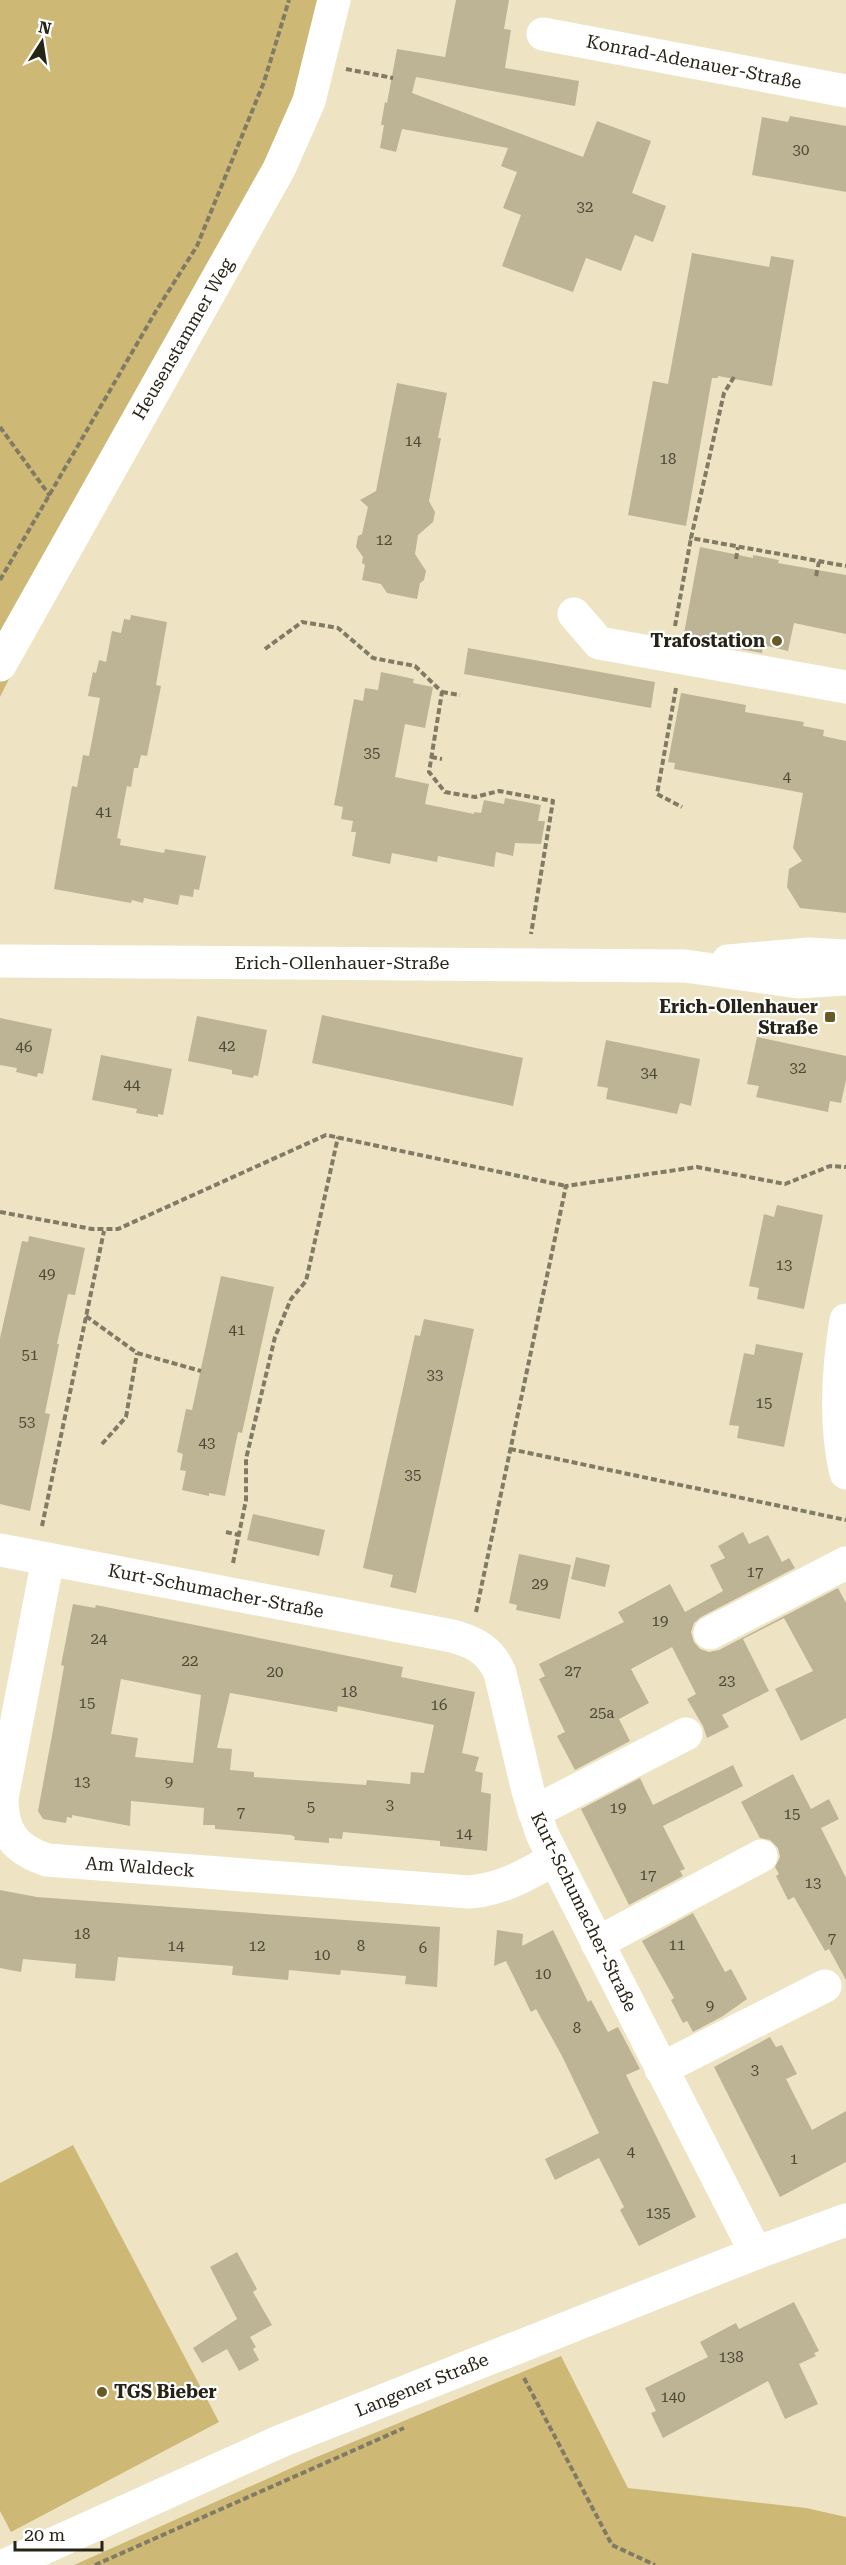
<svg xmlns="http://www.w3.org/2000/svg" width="846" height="2565" viewBox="0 0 846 2565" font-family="'Roboto Serif',serif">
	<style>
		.green { fill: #cdb975 }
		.building { fill: #bdb495; fill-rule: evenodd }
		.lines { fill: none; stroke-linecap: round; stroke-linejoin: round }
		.path { stroke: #817b65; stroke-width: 4; stroke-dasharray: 6 3; stroke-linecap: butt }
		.minor { stroke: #fff; stroke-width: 33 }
		.poi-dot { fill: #675826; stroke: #fff; stroke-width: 2 }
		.labels { text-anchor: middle; stroke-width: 4.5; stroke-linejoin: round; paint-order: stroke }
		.number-label { font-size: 15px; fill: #4c4836 }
		.street-label { font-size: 18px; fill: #272417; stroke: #fff }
		.poi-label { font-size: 18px; font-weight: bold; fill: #272417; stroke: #fff; text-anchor: end }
	</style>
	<rect width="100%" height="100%" fill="#eee4c4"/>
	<!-- green -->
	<g class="green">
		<path d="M0,0H348L0,697Z"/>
		<path d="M73,2145L219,2422L11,2532L0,2511V2183Z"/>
		<path d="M561,2356L628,2488L806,2508L846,2517V2565H74L307,2461Z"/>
	</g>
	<!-- building -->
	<g class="building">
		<path d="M456,0H509L504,29L511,30L505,68L579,81L575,106L416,77L412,93L583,157L597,121L651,141L632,193L666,206L653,242L635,235L621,271L586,258L573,292L502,266L521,215L503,208L517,172L501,166L508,148L402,129L396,152L380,148L384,125H381L385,102L387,103L397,49L445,57Z"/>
		<path d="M790,116L846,126V192L752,175L762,117L788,122Z"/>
		<path d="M692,253L769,267L771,256L794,260L772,386L718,376V378H712L686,526L628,515L653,381L668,384Z"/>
		<path d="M397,383L447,393L438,438H441L429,501L435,512L433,522L418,535L415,554L426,571L424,580L420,583L417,599L387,593L381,584L362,580L365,565L362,563L363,557L356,547L358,536L362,534L368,507L360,500L376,491Z"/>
		<path d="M700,547L753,558V555L779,560L778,563L846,575V634L794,623L788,651L763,645L762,653L683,639Z"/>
		<path d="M131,615L167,622L156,685L161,686L147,756L141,755L138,768H134L131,787L127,786L117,838L121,839L120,845L164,853L165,849L206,856L199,890L194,889L193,897L180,895L178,905L144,898L143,903L132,900L131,903L54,889L72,786L77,787L83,755L89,756L100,698L88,696L93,672L96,673L99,660L106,662L112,631L121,633L124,619L130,620Z"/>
		<path d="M468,648L655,682L651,708L464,674Z"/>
		<path d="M381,672L414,679L413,683L433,687L425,728L405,724L395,777L429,784L425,804L474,814V812L481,813L484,800L504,804L505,798L541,805L538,821H545L541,844L515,843L513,856L496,852L494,867L438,856L437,862L392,853L390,864L352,856L356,832H351L353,821L341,819L343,807L334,805L354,699L363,701L365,688L378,690Z"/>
		<path d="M681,693L746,705L745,712L804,722L803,726L824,730L823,736L846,741V913L800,908L787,887L789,869L802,861L793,848L803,793L674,769L675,763L668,762Z"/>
		<path d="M322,1015L523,1058L513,1106L312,1063Z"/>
		<path d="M197,1016L267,1030L258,1076L254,1075L253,1078L232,1074V1070L188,1061Z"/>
		<path d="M0,1018L52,1029L43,1074L38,1073L37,1077L16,1072L17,1068L0,1065Z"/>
		<path d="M757,1037L846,1056V1080L841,1103L830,1101L828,1112L756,1097L759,1086L747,1084Z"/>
		<path d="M606,1040L700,1059L691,1106L680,1103L677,1114L606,1099L608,1088L597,1086Z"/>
		<path d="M101,1055L172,1069L163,1115L158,1114V1117L136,1113L137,1109L92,1100Z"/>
		<path d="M777,1205L823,1215L804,1309L757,1299L759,1288L749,1286L764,1214L774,1217Z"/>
		<path d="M29,1236L85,1248L75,1295L68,1294L57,1344H59L45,1413L50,1414L30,1511L0,1504V1338L22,1241L28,1242Z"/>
		<path d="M221,1276L274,1287L242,1433L238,1432L225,1496L209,1493V1496L182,1490L186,1471L180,1470L183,1454L177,1452L186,1409L192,1410Z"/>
		<path d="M424,1319L474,1329L416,1593L390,1587L393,1575L363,1568L415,1335L420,1336Z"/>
		<path d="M756,1344L803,1353L784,1447L737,1438L739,1426L729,1425L744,1353L754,1355Z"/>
		<path d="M253,1514L325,1530L319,1556L247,1540Z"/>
		<path d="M743,1532L749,1544L768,1535L782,1562L789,1558L795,1568L701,1617L694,1623L691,1632L694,1642L700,1649L709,1652L719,1650L838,1588L846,1603V1718L801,1741L775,1689L813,1671L784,1618L743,1639L769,1691L722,1715L729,1727L707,1738L703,1726L687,1699L696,1694L672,1647L631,1669L649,1703L619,1719L630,1741L575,1770L557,1736L565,1732L539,1679L545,1676L539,1664L624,1622L618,1612L670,1584L685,1612L723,1591L710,1565L725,1558L718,1546Z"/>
		<path d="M519,1554L571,1565L560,1619L516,1610L517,1605L509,1603Z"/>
		<path d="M576,1557L610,1565L605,1587L571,1579Z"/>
		<path d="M73,1604L95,1608L96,1605L403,1667L401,1677L475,1692L462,1753L479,1757L475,1771L483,1773L481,1792L491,1794L487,1851L440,1846V1841L343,1832L342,1839L329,1838V1843L294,1840L295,1837L291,1835L215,1829V1825H203L204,1808L131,1801L130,1826L72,1815V1818L67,1817L66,1823L43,1819L38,1811L53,1730L64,1666L61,1665ZM121,1679L201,1695L193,1763L135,1757L138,1738L111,1734ZM230,1693L337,1712L338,1706L434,1725L424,1773L411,1772L410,1784L367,1780L366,1785L254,1777V1772L230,1770L232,1749L217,1748Z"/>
		<path d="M733,1765L743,1786L663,1826L685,1869L680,1871L683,1876L629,1905L581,1809L640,1778L653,1805Z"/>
		<path d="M793,1774L811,1809L829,1799L839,1819L821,1828L846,1878V1980L829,1949L825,1951L794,1897L788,1900L776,1876L779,1874L775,1867L780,1857L778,1848L770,1840L760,1838L741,1802Z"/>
		<path d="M0,1890L37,1897L440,1927L437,1987L405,1984L406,1976L341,1970L340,1975L289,1970L288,1980L232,1975L233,1966L118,1957L115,1981L75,1978L76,1964L23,1959L21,1972L0,1968Z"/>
		<path d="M693,1913L725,1972L731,1969L747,1999L723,2016L693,2032L687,2021L683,2023L671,2000L674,1998L642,1941Z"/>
		<path d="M497,1930L523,1934L522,1946L553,1930L588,2002L591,2000L608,2032L618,2027L640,2069L626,2075L696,2217L639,2246L620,2210L624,2207L599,2158L555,2180L545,2159L599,2133L562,2056L536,2009L531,2012L506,1961L494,1966Z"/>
		<path d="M770,2037L776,2047L782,2045L797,2074L786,2079L812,2130L846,2111V2162L780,2197L714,2067Z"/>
		<path d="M237,2252L257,2289L253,2292L272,2325L250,2337L256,2347L253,2349L259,2360L239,2371L227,2349L202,2363L193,2348L237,2319L210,2267Z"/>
		<path d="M794,2302L819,2351L814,2353L816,2356L799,2364L818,2404L785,2419L768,2381L663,2438L651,2413L656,2411L645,2388L708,2357L700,2342L736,2323L739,2329Z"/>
	</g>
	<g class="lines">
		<!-- path -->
		<g class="path">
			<path d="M346,69L393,78"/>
			<path d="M734,377L724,393L691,538L846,566"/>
			<path d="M0,427L50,496"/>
			<path d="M736,559L738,547"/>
			<path d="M816,576L819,562"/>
			<path d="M0,580L156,311L197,246L264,82L289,0"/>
			<path d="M675,626L691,538"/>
			<path d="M265,649L302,622L338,628L373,658L415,666L442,692L429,772L445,792L475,797L499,791L553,801L531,934"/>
			<path d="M676,688L657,794L682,807"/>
			<path d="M442,692L460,695"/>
			<path d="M431,757L442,759"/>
			<path d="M0,1212L92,1229H118L326,1135L566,1186"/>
			<path d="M86,1316L137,1353L201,1371"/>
			<path d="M102,1444L126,1417L137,1353"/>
			<path d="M510,1449L846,1520"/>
			<path d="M42,1526L104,1231"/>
			<path d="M226,1532L239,1535"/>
			<path d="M233,1563L246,1500V1459L275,1337L291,1299L306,1281L338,1137"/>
			<path d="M476,1612L566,1186L697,1167L785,1184L830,1166L846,1167"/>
			<path d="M524,2378L612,2545L655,2565"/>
			<path d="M95,2565L404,2428"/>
		</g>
		<!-- minor -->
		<g class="minor">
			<path d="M543,34L846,91"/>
			<path d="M574,614L599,643L846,687"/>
			<path d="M0,665L279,169L309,101L334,0"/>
			<path d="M0,961L685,966L798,982L846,979"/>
			<path d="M728,961L809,954L846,956"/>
			<path d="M846,1320C838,1369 834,1423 846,1473"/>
			<path d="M0,1550L452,1636C475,1642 491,1651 500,1673L528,1791L542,1834L756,2253"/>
			<path d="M48,1559L2,1798C2,1832 14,1849 47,1860L469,1892C500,1890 527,1875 554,1859"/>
			<path d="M710,1633L846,1563"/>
			<path d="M534,1812L686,1734"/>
			<path d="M597,1943L761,1856"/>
			<path d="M661,2069L825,1986"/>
			<path d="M6,2565L281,2441L756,2253L846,2220"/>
		</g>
	</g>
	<!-- markers -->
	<g class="poi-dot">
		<circle cx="777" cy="641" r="6"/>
		<rect x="824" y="1011" width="12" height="12" rx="3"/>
		<circle cx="102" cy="2392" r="6"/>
	</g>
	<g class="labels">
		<!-- number labels -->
		<g class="number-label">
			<text x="801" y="155">30</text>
			<text x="585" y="212">32</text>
			<text x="413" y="446">14</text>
			<text x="668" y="464">18</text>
			<text x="384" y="545">12</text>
			<text x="372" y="758">35</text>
			<text x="787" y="782">4</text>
			<text x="104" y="817">41</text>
			<text x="227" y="1051">42</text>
			<text x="24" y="1052">46</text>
			<text x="798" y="1073">32</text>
			<text x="649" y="1078">34</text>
			<text x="132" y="1090">44</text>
			<text x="784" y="1270">13</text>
			<text x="47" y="1279">49</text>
			<text x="237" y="1335">41</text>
			<text x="30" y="1360">51</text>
			<text x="435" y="1380">33</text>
			<text x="764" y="1408">15</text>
			<text x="27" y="1427">53</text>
			<text x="207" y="1448">43</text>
			<text x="413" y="1480">35</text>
			<text x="755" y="1577">17</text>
			<text x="540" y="1589">29</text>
			<text x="660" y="1626">19</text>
			<text x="99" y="1644">24</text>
			<text x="190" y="1666">22</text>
			<text x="573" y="1676">27</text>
			<text x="275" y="1677">20</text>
			<text x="727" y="1686">23</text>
			<text x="349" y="1697">18</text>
			<text x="87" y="1708">15</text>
			<text x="439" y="1710">16</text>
			<text x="602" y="1718">25a</text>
			<text x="82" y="1787">13</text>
			<text x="169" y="1787">9</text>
			<text x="390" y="1810">3</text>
			<text x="311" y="1812">5</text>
			<text x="618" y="1813">19</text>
			<text x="241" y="1817">7</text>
			<text x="792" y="1819">15</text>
			<text x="464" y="1839">14</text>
			<text x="648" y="1880">17</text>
			<text x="813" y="1888">13</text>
			<text x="82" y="1939">18</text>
			<text x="832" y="1943">7</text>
			<text x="677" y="1950">11</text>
			<text x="176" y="1951">14</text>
			<text x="257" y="1951">12</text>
			<text x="361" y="1951">8</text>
			<text x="423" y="1953">6</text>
			<text x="322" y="1960">10</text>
			<text x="543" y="1979">10</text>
			<text x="710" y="2011">9</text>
			<text x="577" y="2033">8</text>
			<text x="755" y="2075">3</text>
			<text x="631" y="2157">4</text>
			<text x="794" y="2164">1</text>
			<text x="658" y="2218">135</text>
			<text x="731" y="2362">138</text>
			<text x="673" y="2402">140</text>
		</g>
		<!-- street labels -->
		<g class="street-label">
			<text transform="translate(694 62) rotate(11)" y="6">Konrad-Adenauer-Straße</text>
			<text transform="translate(183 339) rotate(-60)" y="6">Heusenstammer Weg</text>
			<text x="342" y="969">Erich-Ollenhauer-Straße</text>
			<text transform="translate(216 1591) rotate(11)" y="6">Kurt-Schumacher-Straße</text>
			<text transform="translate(140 1867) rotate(4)" y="6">Am Waldeck</text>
			<text transform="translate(584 1912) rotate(64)" y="6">Kurt-Schumacher-Straße</text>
			<text transform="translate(422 2385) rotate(-22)" y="6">Langener Straße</text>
		</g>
		<!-- poi labels -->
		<g class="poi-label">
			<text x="765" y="647">Trafostation</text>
			<text x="818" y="1013">Erich-Ollenhauer<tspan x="818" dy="21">Straße</tspan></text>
			<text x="114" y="2398" text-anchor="start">TGS Bieber</text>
		</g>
	</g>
	<!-- north arrow -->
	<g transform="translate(42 42) rotate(12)" stroke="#ffffff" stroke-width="4.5" paint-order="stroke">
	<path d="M0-4.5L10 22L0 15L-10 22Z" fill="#272417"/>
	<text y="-9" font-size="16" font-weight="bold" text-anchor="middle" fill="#272417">N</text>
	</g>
	<!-- scale -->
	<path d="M15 2541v9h87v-9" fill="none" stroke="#272417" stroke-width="3"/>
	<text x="24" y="2541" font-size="18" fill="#272417" stroke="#ffffff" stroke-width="4.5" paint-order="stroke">20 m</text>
</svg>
